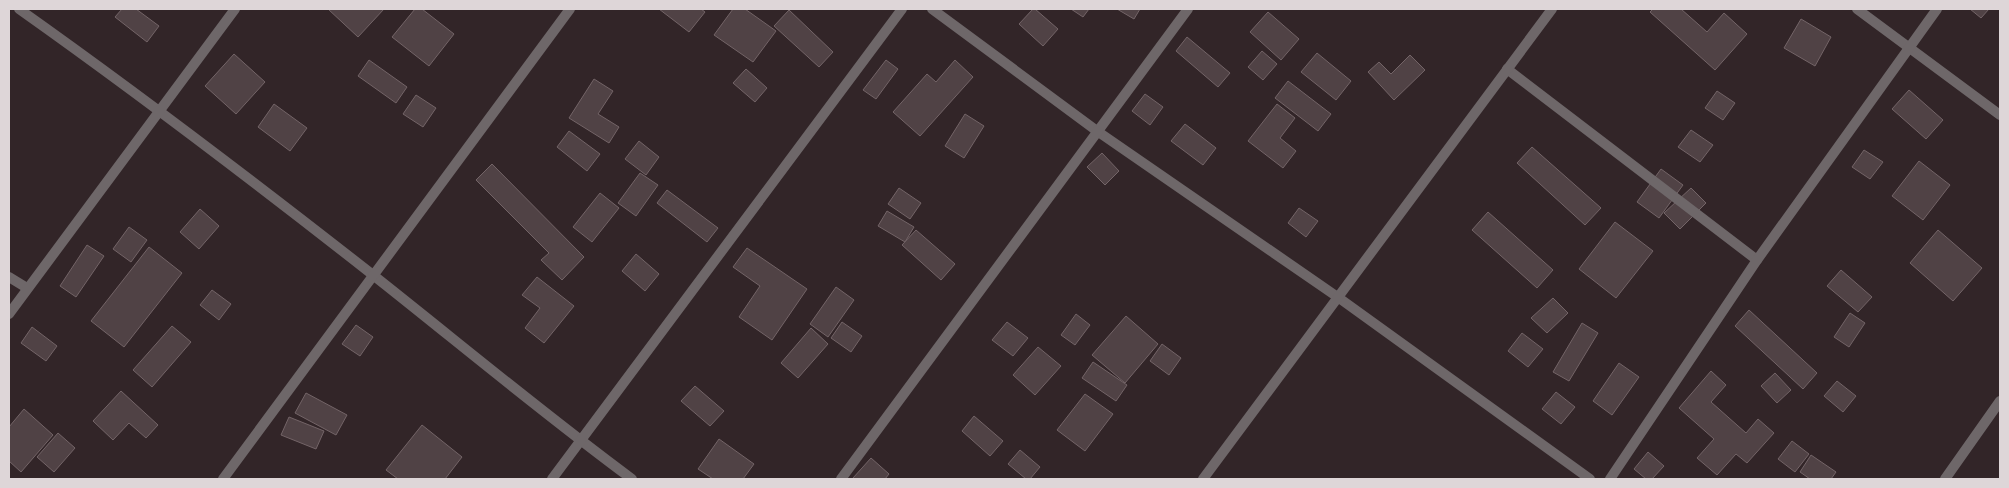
<svg xmlns="http://www.w3.org/2000/svg" width="2009" height="488" viewBox="0 0 2009 488" font-family="Karla,sans-serif">
	<style>
		.building { fill: #504245; stroke: #736467 }
		.lines { fill: none; stroke-linecap: round; stroke-linejoin: round }
		.minor { stroke: #6e6769; stroke-width: 10 }
	</style>
	<rect width="100%" height="100%" fill="#322528"/>
	<!-- building -->
	<g class="building">
		<path d="M122,9H136L159,26L147,42L115,17Z"/>
		<path d="M328,9H384L358,37Z"/>
		<path d="M415,9H422L454,34L429,66L392,37Z"/>
		<path d="M659,9H701L705,12L689,32Z"/>
		<path d="M733,9H745L776,31L753,62L714,35Z"/>
		<path d="M1033,9H1035L1058,29L1043,46L1019,24Z"/>
		<path d="M1071,9H1089L1083,17Z"/>
		<path d="M1117,9H1140L1134,19Z"/>
		<path d="M1653,9H1681L1707,32L1724,13L1747,34L1715,70L1650,12Z"/>
		<path d="M1970,9H1989L1981,18Z"/>
		<path d="M789,10L833,52L819,67L774,26Z"/>
		<path d="M1268,12L1299,39L1281,60L1250,32Z"/>
		<path d="M1801,19L1831,37L1815,66L1784,48Z"/>
		<path d="M1187,37L1230,73L1218,87L1176,51Z"/>
		<path d="M1262,51L1277,64L1263,80L1248,67Z"/>
		<path d="M1317,53L1351,81L1336,100L1301,72Z"/>
		<path d="M234,54L265,82L236,114L205,86Z"/>
		<path d="M1410,55L1425,70L1394,100L1368,72L1379,62L1391,74Z"/>
		<path d="M369,60L407,87L396,103L358,76Z"/>
		<path d="M886,60L898,69L876,99L863,90Z"/>
		<path d="M955,60L973,77L920,136L893,112L927,74L936,82Z"/>
		<path d="M746,69L767,88L755,102L733,83Z"/>
		<path d="M594,79L613,91L598,114L619,127L609,143L569,118Z"/>
		<path d="M1288,81L1331,114L1318,131L1275,98Z"/>
		<path d="M1909,90L1943,120L1926,139L1892,109Z"/>
		<path d="M1717,91L1735,103L1723,120L1705,108Z"/>
		<path d="M1145,94L1163,107L1150,125L1132,111Z"/>
		<path d="M416,95L436,108L423,127L403,114Z"/>
		<path d="M274,104L307,128L290,151L258,127Z"/>
		<path d="M1277,104L1295,118L1280,138L1296,151L1283,168L1248,141Z"/>
		<path d="M965,114L984,126L964,158L945,146Z"/>
		<path d="M1185,124L1216,148L1203,165L1171,141Z"/>
		<path d="M1691,130L1713,145L1700,162L1678,147Z"/>
		<path d="M569,131L600,154L587,171L557,147Z"/>
		<path d="M639,141L659,157L646,175L625,159Z"/>
		<path d="M1532,147L1601,208L1585,225L1517,163Z"/>
		<path d="M1864,150L1883,162L1870,179L1852,167Z"/>
		<path d="M1102,153L1119,171L1105,185L1087,167Z"/>
		<path d="M1919,161L1950,185L1923,220L1892,196Z"/>
		<path d="M492,164L584,257L562,280L541,260L549,253L476,180Z"/>
		<path d="M1661,169L1683,185L1659,218L1637,202Z"/>
		<path d="M640,173L658,185L636,216L618,203Z"/>
		<path d="M899,188L921,203L910,219L888,204Z"/>
		<path d="M1691,188L1706,203L1680,229L1664,213Z"/>
		<path d="M667,190L718,228L707,242L657,203Z"/>
		<path d="M600,193L619,208L592,242L573,227Z"/>
		<path d="M1299,208L1318,221L1306,237L1288,223Z"/>
		<path d="M200,209L219,226L199,249L180,232Z"/>
		<path d="M887,211L914,227L905,242L878,226Z"/>
		<path d="M1488,212L1553,270L1537,288L1472,230Z"/>
		<path d="M1615,222L1653,251L1616,298L1579,269Z"/>
		<path d="M129,227L147,240L131,262L113,249Z"/>
		<path d="M916,230L955,264L941,280L902,245Z"/>
		<path d="M1938,230L1982,268L1953,301L1910,263Z"/>
		<path d="M87,245L104,256L76,297L60,286Z"/>
		<path d="M149,247L182,273L124,347L91,321Z"/>
		<path d="M747,248L807,289L772,340L739,317L760,286L733,267Z"/>
		<path d="M636,254L659,274L645,291L622,271Z"/>
		<path d="M1841,270L1872,297L1858,312L1827,286Z"/>
		<path d="M537,277L574,306L544,343L525,328L540,308L522,295Z"/>
		<path d="M836,287L854,300L828,337L810,324Z"/>
		<path d="M212,290L231,304L219,320L200,305Z"/>
		<path d="M1553,298L1568,313L1547,333L1531,318Z"/>
		<path d="M1749,310L1817,373L1803,389L1735,326Z"/>
		<path d="M1850,313L1865,323L1849,347L1834,337Z"/>
		<path d="M1076,314L1090,325L1075,345L1061,335Z"/>
		<path d="M1126,316L1158,344L1125,383L1092,355Z"/>
		<path d="M842,322L862,336L851,352L831,338Z"/>
		<path d="M1007,322L1028,338L1013,356L992,340Z"/>
		<path d="M1582,323L1598,333L1569,381L1553,372Z"/>
		<path d="M356,325L373,337L360,356L342,344Z"/>
		<path d="M172,326L191,342L152,387L133,370Z"/>
		<path d="M32,327L57,346L46,361L21,343Z"/>
		<path d="M811,328L828,344L798,378L781,363Z"/>
		<path d="M1522,333L1543,349L1528,367L1508,351Z"/>
		<path d="M1162,344L1181,358L1169,375L1150,361Z"/>
		<path d="M1038,347L1061,366L1035,395L1013,375Z"/>
		<path d="M1093,362L1127,385L1116,401L1082,378Z"/>
		<path d="M1619,363L1639,377L1612,415L1593,401Z"/>
		<path d="M1711,371L1726,385L1711,402L1746,433L1758,419L1774,433L1747,463L1736,454L1717,475L1697,458L1714,439L1679,408Z"/>
		<path d="M1775,373L1791,390L1777,403L1761,386Z"/>
		<path d="M1837,381L1856,396L1843,412L1824,396Z"/>
		<path d="M695,386L724,411L710,426L681,401Z"/>
		<path d="M121,391L158,425L146,438L129,423L113,440L93,421Z"/>
		<path d="M1556,392L1575,407L1561,424L1542,409Z"/>
		<path d="M306,393L347,415L336,435L295,413Z"/>
		<path d="M1085,394L1113,414L1085,451L1057,430Z"/>
		<path d="M24,409L53,435L21,472L9,461V427Z"/>
		<path d="M974,416L1003,441L990,456L962,431Z"/>
		<path d="M289,417L324,431L316,449L281,435Z"/>
		<path d="M422,425L462,457L445,479H398L386,470Z"/>
		<path d="M58,433L75,448L54,472L37,457Z"/>
		<path d="M719,439L754,464L743,479H713L698,469Z"/>
		<path d="M1792,441L1809,454L1795,472L1778,459Z"/>
		<path d="M1020,450L1040,467L1030,479H1026L1008,464Z"/>
		<path d="M1648,452L1664,466L1652,479H1646L1634,469Z"/>
		<path d="M1811,455L1836,472L1831,479H1810L1800,472Z"/>
		<path d="M871,458L889,474L885,479H855L853,478Z"/>
	</g>
	<g class="lines">
		<!-- minor -->
		<g class="minor">
			<path d="M19,9C139,94 257,184 373,275C459,343 544,414 632,479"/>
			<path d="M932,9L1097,131L1339,298L1590,479"/>
			<path d="M1857,9L2000,115"/>
			<path d="M1507,69L1757,260"/>
			<path d="M9,277L27,288"/>
			<path d="M9,314L235,9"/>
			<path d="M223,479L570,9"/>
			<path d="M552,479L902,9"/>
			<path d="M841,479L1188,9"/>
			<path d="M1203,479L1552,9"/>
			<path d="M1610,479L1757,260L1937,9"/>
			<path d="M1945,479L2000,401"/>
		</g>
	</g>
	<!-- border -->
	<rect width="2009" height="488" fill="none" stroke="#ded6d8" stroke-width="20"/>
</svg>
